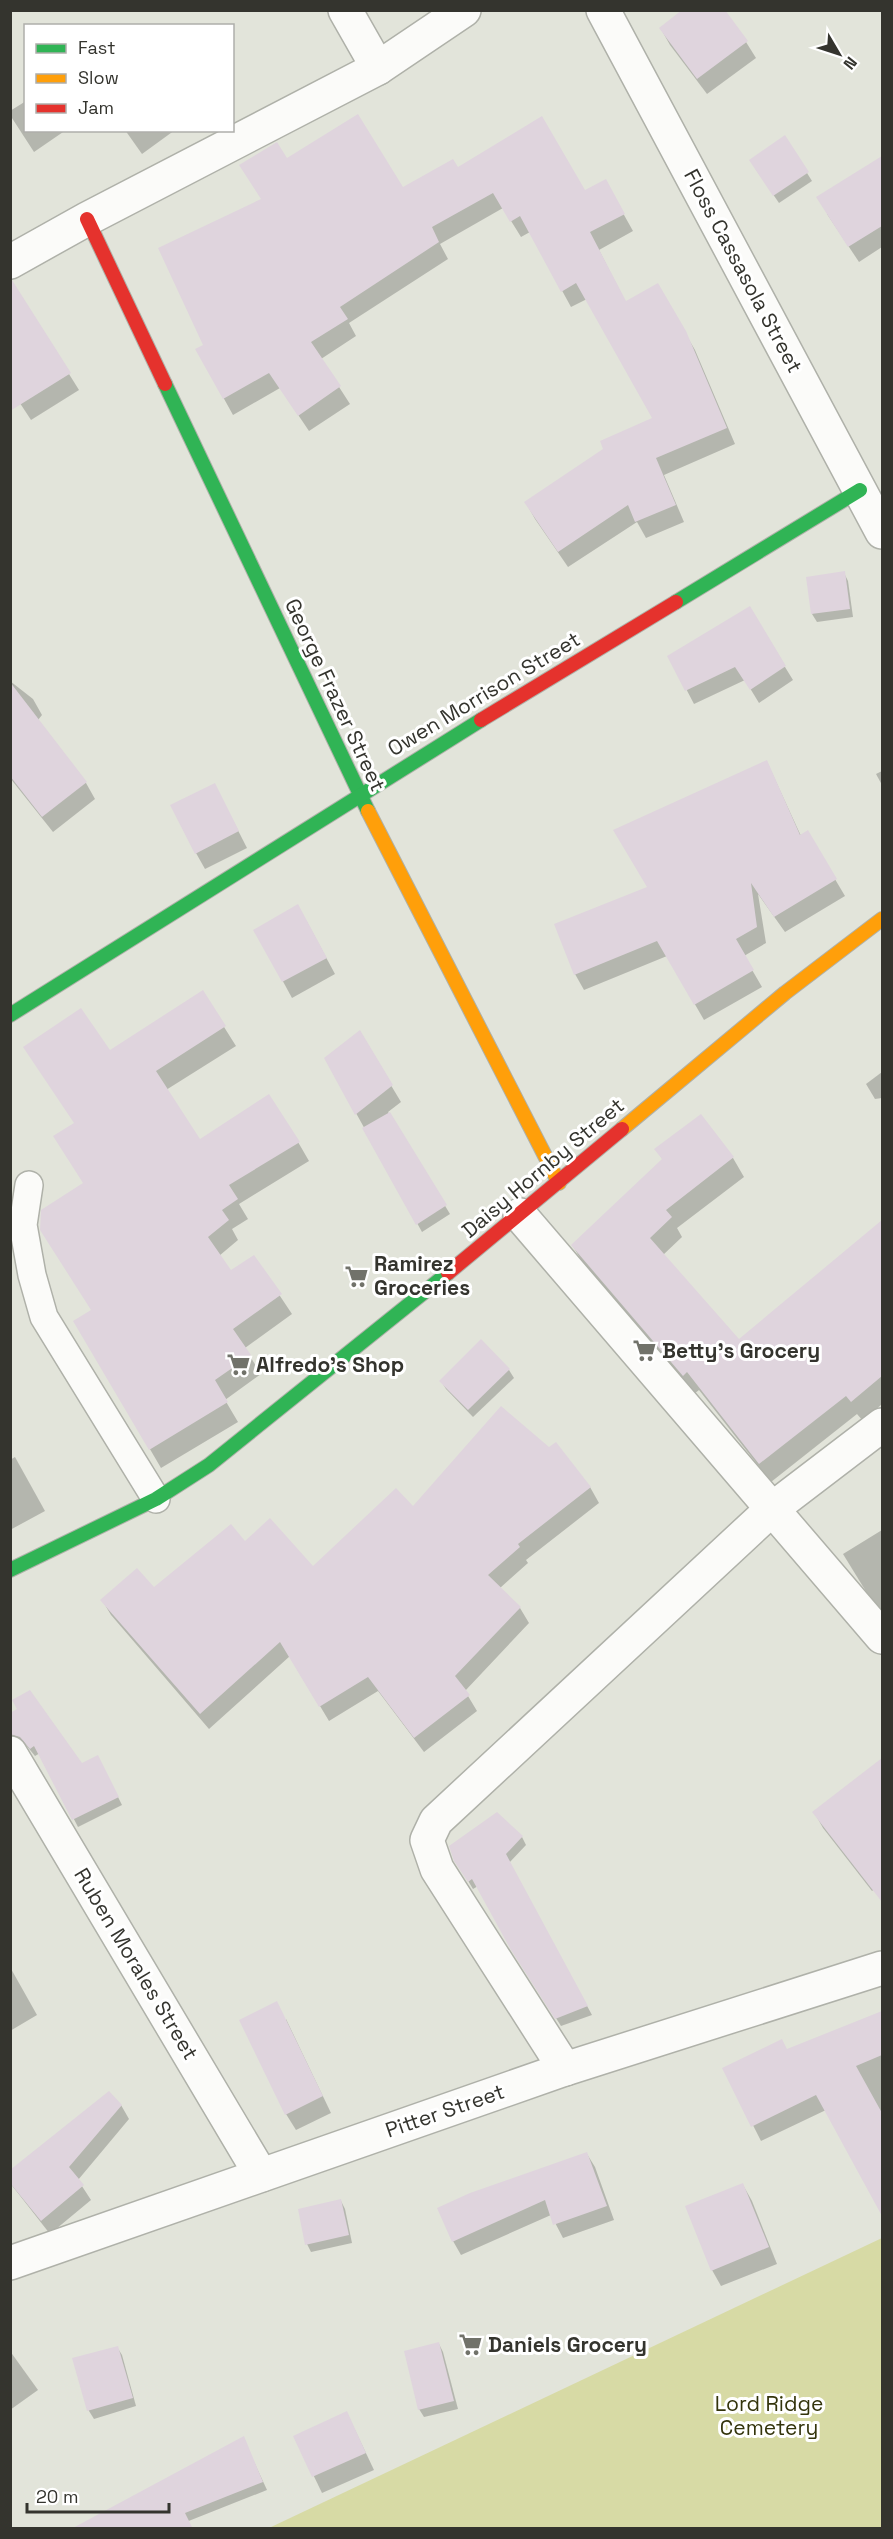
<svg xmlns="http://www.w3.org/2000/svg" width="893" height="2539" viewBox="0 0 893 2539" font-family="'Space Grotesk',sans-serif">
	<style>
		.green { fill: #d7daa5 }
		.shadow { fill: #0003 }
		.building { fill: #dfd4dd }
		.lines { fill: none; stroke-linecap: round; stroke-linejoin: round }
		.lane-casing { stroke: #afb1a9; stroke-width: 30 }
		.street-casing { stroke: #afb1a9; stroke-width: 36 }
		.fast-casing { stroke: #afb1a9; stroke-width: 16 }
		.slow-casing { stroke: #afb1a9; stroke-width: 16 }
		.jam-casing { stroke: #afb1a9; stroke-width: 16 }
		.lane { stroke: #fbfbf9; stroke-width: 27 }
		.street { stroke: #fbfbf9; stroke-width: 33 }
		.fast { stroke: #30b455; stroke-width: 14 }
		.slow { stroke: #ff9f0a; stroke-width: 14 }
		.jam { stroke: #e5322d; stroke-width: 14 }
		.labels { text-anchor: middle; stroke-width: 6; stroke-linejoin: round; paint-order: stroke }
		.street-label { font-size: 21px; fill: #34342e; stroke: #fff }
		.poi-label { font-size: 21px; font-weight: bold; fill: #34342e; stroke: #fff; text-anchor: start }
		.park-label { font-size: 21px; fill: #33340b; stroke: #fff }
	</style>
	<rect width="100%" height="100%" fill="#e2e4da"/>
	<!-- green -->
	<path class="green" d="M882,2238V2528H269Z"/>
	<!-- shadow -->
	<g class="shadow">
		<path d="M661,29L746,42L756,58L707,94L670,45Z"/>
		<path d="M26,101V130H66L34,152L10,115V111Z"/>
		<path d="M125,130H175L142,154Z"/>
		<path d="M287,160L402,189L457,169L585,192L605,181L633,231L599,250L626,303L657,285L695,350L735,444L664,475L684,522L646,538L637,522L568,567L535,519L526,503L654,419L587,299L571,307L530,232L521,237L503,208L440,244L448,259L349,323L356,336L321,359L350,404L309,431L280,388L233,415L197,350L205,345L262,200Z"/>
		<path d="M878,161L882,168V247L859,262L827,214Z"/>
		<path d="M755,168L807,173L812,181L779,203Z"/>
		<path d="M69,374L79,390L31,420L10,388Z"/>
		<path d="M844,573L848,581L853,617L817,622L812,614Z"/>
		<path d="M669,656L785,667L793,680L759,703L745,680L694,704Z"/>
		<path d="M10,681L33,699L42,715L38,720L86,783L95,799L53,832L10,778Z"/>
		<path d="M767,762L801,836L807,832L845,896L785,932L758,894L766,943L744,956L762,987L704,1020L667,956L584,990L575,974L649,887Z"/>
		<path d="M882,771V785L876,774Z"/>
		<path d="M223,801L247,848L205,869L196,853Z"/>
		<path d="M307,922L335,974L292,998L255,930Z"/>
		<path d="M202,992L236,1046L166,1090L199,1141L298,1142L309,1161L239,1204L248,1219L232,1229L238,1240L219,1256L231,1272L254,1257L292,1314L245,1348L261,1374L225,1400L238,1422L161,1468L75,1321L92,1311L84,1184L75,1124L109,1052Z"/>
		<path d="M359,1032L401,1102L388,1112L450,1214L422,1232L326,1059Z"/>
		<path d="M882,1072V1098L875,1099L866,1084Z"/>
		<path d="M656,1149L733,1158L744,1177L677,1228L682,1237L663,1255L739,1341L870,1232L882,1247V1404L863,1421L857,1414L771,1482L699,1390L694,1394L584,1265L573,1246L663,1160Z"/>
		<path d="M481,1341L509,1370L514,1378L473,1417L446,1389L441,1381Z"/>
		<path d="M15,1457L45,1511L10,1530V1460Z"/>
		<path d="M590,1487L599,1503L526,1560L528,1563L500,1588L520,1608L529,1623L465,1691L477,1711L424,1752L378,1691L329,1721L290,1656L209,1729L111,1615L102,1600L154,1589L244,1543L313,1568L413,1508Z"/>
		<path d="M882,1530V1613L870,1598L843,1554Z"/>
		<path d="M10,1715L82,1765H102L122,1805L78,1827L40,1753L35,1756L26,1745L15,1742L10,1736Z"/>
		<path d="M868,1771L882,1790V1883L872,1891L823,1828L814,1812Z"/>
		<path d="M522,1837L526,1845L509,1863L592,2015L561,2026L518,1958L478,1886L473,1889L461,1869Z"/>
		<path d="M10,1967L37,2015L10,2031Z"/>
		<path d="M878,2014L882,2022V2213L826,2110L761,2141L724,2068L787,2050Z"/>
		<path d="M286,2019L331,2113L296,2130L286,2114Z"/>
		<path d="M121,2105L129,2119L78,2180L91,2200L50,2234L10,2183Z"/>
		<path d="M587,2154L595,2167L614,2220L563,2238L551,2215L461,2255L453,2241Z"/>
		<path d="M743,2185L752,2201L777,2264L721,2286L712,2270Z"/>
		<path d="M341,2201L345,2209L352,2243L311,2252L307,2244Z"/>
		<path d="M439,2344L443,2352L458,2409L424,2417L419,2409Z"/>
		<path d="M117,2347L122,2355L136,2406L94,2419L89,2411L74,2359Z"/>
		<path d="M10,2351L38,2390L10,2410Z"/>
		<path d="M355,2430L374,2470L322,2493L295,2437Z"/>
		<path d="M243,2438L267,2490L171,2528Z"/>
	</g>
	<!-- building -->
	<g class="building">
		<path d="M682,10H725L748,41L697,79L659,28Z"/>
		<path d="M358,114L403,187L453,159L458,167L542,116L585,190L606,179L625,214L590,232L626,301L658,283L686,331L727,428L656,458L676,505L635,522L628,505L558,552L524,502L603,449L600,441L652,418L576,283L561,292L520,216L510,222L493,193L432,227L439,242L340,307L348,319L311,342L341,386L298,416L269,373L223,399L195,349L203,345L158,248L261,199L239,165L277,142L287,158Z"/>
		<path d="M785,135L809,172L773,196L749,160Z"/>
		<path d="M882,156V226L848,247L816,197Z"/>
		<path d="M12,280L71,373L10,411V281Z"/>
		<path d="M845,571L850,609L811,614L806,577Z"/>
		<path d="M750,606L786,666L750,690L735,667L685,691L667,656Z"/>
		<path d="M10,682L87,782L42,817L10,776Z"/>
		<path d="M767,760L800,835L808,830L837,879L774,917L751,883L757,927L736,939L754,970L694,1005L657,941L574,975L554,924L647,887L613,830Z"/>
		<path d="M215,783L239,831L195,854L170,805Z"/>
		<path d="M298,904L327,958L282,982L253,930Z"/>
		<path d="M203,990L226,1026L156,1071L200,1139L269,1094L300,1142L229,1185L238,1199L222,1210L229,1220L208,1237L231,1270L254,1255L282,1294L233,1329L251,1355L215,1380L228,1402L149,1450L73,1321L91,1310L40,1230L41,1210L83,1183L53,1136L74,1123L23,1047L81,1008L110,1050Z"/>
		<path d="M360,1030L393,1085L355,1115L324,1058Z"/>
		<path d="M390,1112L447,1205L416,1225L362,1128Z"/>
		<path d="M701,1114L734,1157L666,1210L672,1217L650,1238L739,1339L882,1220V1376L851,1402L846,1396L759,1464L687,1372L683,1376L571,1245L662,1159L654,1149Z"/>
		<path d="M481,1339L510,1369L468,1410L439,1381Z"/>
		<path d="M501,1406L549,1447L556,1442L591,1487L518,1544L520,1547L488,1575L521,1607L455,1676L470,1695L414,1738L368,1677L319,1707L280,1642L200,1714L100,1600L137,1568L154,1587L231,1524L245,1541L270,1518L313,1566L396,1488L413,1506Z"/>
		<path d="M30,1690L82,1763L98,1755L119,1797L72,1820L34,1746L30,1749L20,1737L10,1734V1713L17,1709L12,1700Z"/>
		<path d="M882,1758V1902L812,1812Z"/>
		<path d="M497,1812L523,1836L506,1854L588,2006L555,2019L511,1950L472,1879L468,1882L454,1861L449,1846Z"/>
		<path d="M277,2001L323,2096L285,2115L239,2020Z"/>
		<path d="M882,2011V2055L856,2066L882,2113V2216L816,2095L751,2127L722,2068L782,2039L787,2049Z"/>
		<path d="M109,2091L122,2105L69,2167L84,2185L41,2221L10,2183V2170Z"/>
		<path d="M587,2152L607,2206L553,2225L545,2200L452,2242L437,2208L470,2193Z"/>
		<path d="M743,2183L769,2247L711,2271L685,2206Z"/>
		<path d="M341,2199L349,2235L305,2245L298,2209Z"/>
		<path d="M439,2342L454,2401L418,2410L404,2351Z"/>
		<path d="M118,2346L133,2398L87,2411L72,2358Z"/>
		<path d="M347,2411L366,2453L312,2477L293,2436Z"/>
		<path d="M244,2436L263,2482L185,2513L193,2529H71Z"/>
	</g>
	<g class="lines">
		<defs>
			<path id="lane" d="M29,1185L23,1225L32,1275L44,1317L156,1499"/>
			<g id="street">
				<path d="M345,10L378,68"/>
				<path d="M603,10L882,532"/>
				<path d="M10,262L87,219L378,68L464,10"/>
				<path d="M520,1215L882,1637"/>
				<path d="M10,1753L261,2175"/>
				<path d="M565,2069L437,1869L427,1840L436,1821L772,1509L882,1425"/>
				<path d="M10,2263L565,2069L882,1968"/>
			</g>
			<g id="fast">
				<path d="M165,384L368,811"/>
				<path d="M676,602L860,490"/>
				<path d="M10,1015L481,720"/>
				<path d="M10,1570L156,1499L209,1465L448,1273"/>
			</g>
			<g id="slow">
				<path d="M368,811L559,1183"/>
				<path d="M622,1129L785,993L882,919"/>
			</g>
			<g id="jam">
				<path d="M87,219L165,384"/>
				<path d="M481,720L676,602"/>
				<path d="M448,1273L622,1129"/>
			</g>
		</defs>
		<!-- lane casing -->
		<use href="#lane" class="lane-casing"/>
		<!-- street casing -->
		<use href="#street" class="street-casing"/>
		<!-- fast casing -->
		<use href="#fast" class="fast-casing"/>
		<!-- slow casing -->
		<use href="#slow" class="slow-casing"/>
		<!-- jam casing -->
		<use href="#jam" class="jam-casing"/>
		<!-- lane -->
		<use href="#lane" class="lane"/>
		<!-- street -->
		<use href="#street" class="street"/>
		<!-- fast -->
		<use href="#fast" class="fast"/>
		<!-- slow -->
		<use href="#slow" class="slow"/>
		<!-- jam -->
		<use href="#jam" class="jam"/>
	</g>
	<!-- icons -->
	<defs>
		<symbol id="supermarket-bare" viewBox="-9 -9 18 18"><path d="M-6-5.5h2.5l.6 2H6L4.5 2H-2.5L-4.4-4H-6ZM-1.5 3.2a1.3 1.3 0 1 0 .1 0ZM3 3.2a1.3 1.3 0 1 0 .1 0Z" fill="#71726a" stroke="#fff" stroke-width="2.5" paint-order="stroke"/></symbol>
	</defs>
	<g fill-rule="evenodd">
		<use href="#supermarket-bare" x="340" y="1260" width="33" height="33"/>
		<use href="#supermarket-bare" x="628" y="1334" width="33" height="33"/>
		<use href="#supermarket-bare" x="222" y="1348" width="33" height="33"/>
		<use href="#supermarket-bare" x="454" y="2328" width="33" height="33"/>
	</g>
	<g class="labels">
		<!-- street labels -->
		<g class="street-label">
			<text transform="translate(743 271) rotate(62)" y="7">Floss Cassasola Street</text>
			<text transform="translate(484 694) rotate(-31)" y="7">Owen Morrison Street</text>
			<text transform="translate(335 695) rotate(65)" y="7">George Frazer Street</text>
			<text transform="translate(543 1168) rotate(-40)" y="7">Daisy Hornby Street</text>
			<text transform="translate(136 1964) rotate(59)" y="7">Ruben Morales Street</text>
			<text transform="translate(445 2111) rotate(-19)" y="7">Pitter Street</text>
		</g>
		<!-- poi labels -->
		<g class="poi-label">
			<text x="374" y="1271">Ramirez<tspan x="374" dy="24">Groceries</tspan></text>
			<text x="662" y="1358">Betty's Grocery</text>
			<text x="256" y="1372">Alfredo's Shop</text>
			<text x="488" y="2352">Daniels Grocery</text>
		</g>
		<!-- park labels -->
		<g class="park-label">
			<text x="769" y="2411">Lord Ridge<tspan x="769" dy="24">Cemetery</tspan></text>
		</g>
	</g>
	<!-- border -->
	<rect width="893" height="2539" fill="none" stroke="#34342e" stroke-width="24"/>
	<!-- legend -->
	<rect x="24" y="24" width="210" height="108" fill="#ffffff" stroke="#aeaeab" stroke-width="1.5"/>
	<rect x="36" y="44" width="30" height="9" fill="#30b455" stroke="#aeaeab" stroke-width="1.5"/>
	<text x="78" y="54" font-size="18" fill="#34342e">Fast</text>
	<rect x="36" y="74" width="30" height="9" fill="#ff9f0a" stroke="#aeaeab" stroke-width="1.5"/>
	<text x="78" y="84" font-size="18" fill="#34342e">Slow</text>
	<rect x="36" y="104" width="30" height="9" fill="#e5322d" stroke="#aeaeab" stroke-width="1.5"/>
	<text x="78" y="114" font-size="18" fill="#34342e">Jam</text>
	<!-- north arrow -->
	<g transform="translate(839 54) rotate(129)" stroke="#ffffff" stroke-width="4.5" paint-order="stroke">
	<path d="M0-4.5L10 22L0 15L-10 22Z" fill="#34342e"/>
	<text y="-9" font-size="16" font-weight="bold" text-anchor="middle" fill="#34342e">N</text>
	</g>
	<!-- scale -->
	<path d="M27 2503v9h142v-9" fill="none" stroke="#34342e" stroke-width="3"/>
	<text x="36" y="2503" font-size="18" fill="#34342e" stroke="#ffffff" stroke-width="4.5" paint-order="stroke">20 m</text>
</svg>
